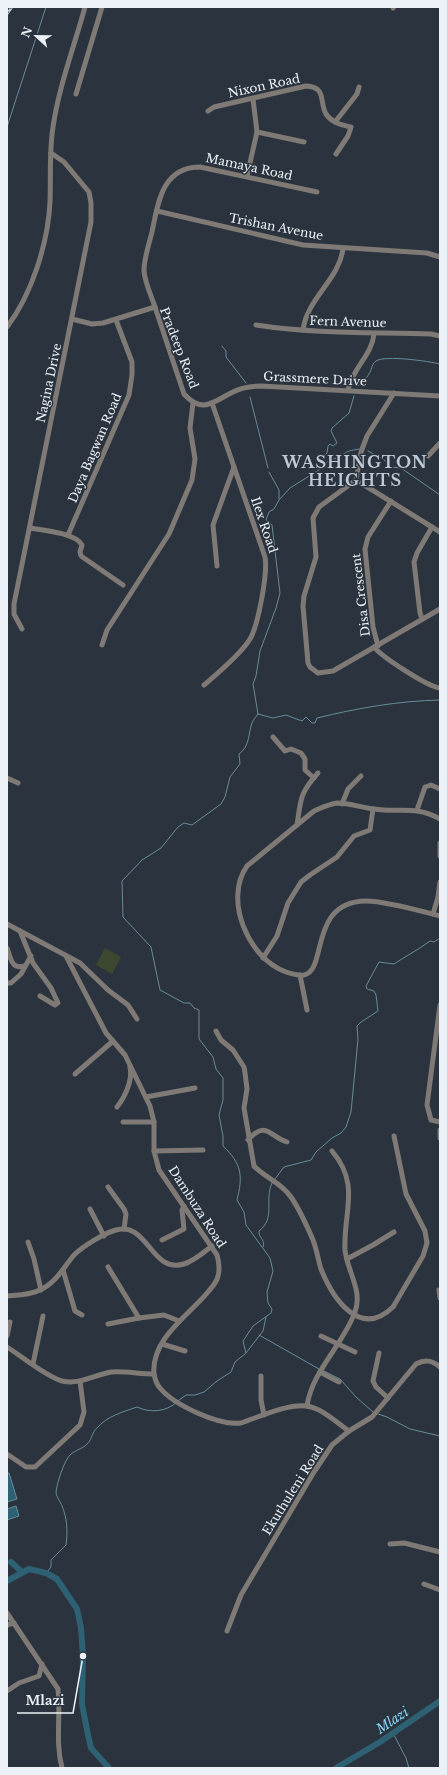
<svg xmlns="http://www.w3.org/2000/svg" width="447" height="1775" viewBox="0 0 447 1775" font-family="'Libre Baskerville',serif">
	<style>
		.green { fill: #3e4730 }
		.water { fill: #2e6173; stroke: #678c9b }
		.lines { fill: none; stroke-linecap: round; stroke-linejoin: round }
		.stream { stroke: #678c9b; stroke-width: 1 }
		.river { stroke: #2e6173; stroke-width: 6 }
		.minor { stroke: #7f7a75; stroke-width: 5 }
		.rail-casing { stroke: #cad1d7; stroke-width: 2.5 }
		.rail { stroke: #2b343e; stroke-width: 1; stroke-dasharray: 3; stroke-linecap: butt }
		.labels { text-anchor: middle; stroke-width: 3; stroke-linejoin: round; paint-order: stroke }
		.street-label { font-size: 12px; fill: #ebf1f7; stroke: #2b343e }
		.water-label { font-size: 13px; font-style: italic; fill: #86d9f8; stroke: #2b343e }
		.district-label { font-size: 16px; font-weight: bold; letter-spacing: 1px; fill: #bfcad7; stroke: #2b343e }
		.leader { fill: none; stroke: #ebf1f7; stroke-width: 1.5 }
		.callout-dot { fill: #ebf1f7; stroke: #2b343e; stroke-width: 1.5 }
		.callout-label { font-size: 13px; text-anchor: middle; font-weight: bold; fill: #ebf1f7; stroke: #2b343e; stroke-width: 3; stroke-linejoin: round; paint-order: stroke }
	</style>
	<rect width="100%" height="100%" fill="#2b343e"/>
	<!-- green -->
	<path class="green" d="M105,948L121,957L112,974L96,965Z"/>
	<!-- water -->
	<g class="water">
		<path d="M7,1473H9L17,1499L7,1502Z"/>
		<path d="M16,1506L19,1516L7,1520V1509Z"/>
	</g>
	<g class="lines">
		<!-- stream -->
		<g class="stream">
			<path d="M7,127L46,7"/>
			<path d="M222,346L226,351V357L246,383"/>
			<path d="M358,386C362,382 368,377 370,372C372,368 372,364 376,361C385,355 428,361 440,364"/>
			<path d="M250,397L268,468"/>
			<path d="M368,451L383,459L392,467L401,468L440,495"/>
			<path d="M326,463C331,458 335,460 341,456C349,450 349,451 359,449"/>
			<path d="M269,472L279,490V499"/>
			<path d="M258,714L273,718L286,715L302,721L306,717L312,723H315L317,718C358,708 398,701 440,700"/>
			<path d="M275,1179L284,1167L311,1160L316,1152L332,1138L341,1133L346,1127L351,1112L358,1039L357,1026L361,1022L378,1011L376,995L374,991L367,989L366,986L379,962L394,964C406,956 418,950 430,941L434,942L440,938"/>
			<path d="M263,1247C266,1240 258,1237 259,1231C276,1218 264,1200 272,1183"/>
			<path d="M259,1335L319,1369"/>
			<path d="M246,1353L263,1331L266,1317"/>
			<path d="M324,1371L340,1379L356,1397L373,1412"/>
			<path d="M178,1401L186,1395H195L204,1392L217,1381L231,1372L235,1362L246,1353L243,1341L253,1326L271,1313L272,1309L268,1303L267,1292L273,1271L270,1258L246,1225L244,1212L237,1200C243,1176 242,1164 223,1146V1136L219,1115L223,1100V1078L216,1069L213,1057L199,1039V1010L194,1008L190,1003H184L160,990L151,947L123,917L122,881L142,860L161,848L178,827L184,823L192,825L221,804L225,797L230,777L240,764L239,754C250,746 248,734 252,723C253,720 256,717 258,714L253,684L256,676L260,651L276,608L280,593L272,525L266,520L269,512L274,509L279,500L290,488L322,468L325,463L324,456L327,453L328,446L330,444L333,446L337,443L331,431L332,428L349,413L354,396"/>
			<path d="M378,1414L387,1417L410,1429L440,1436"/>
			<path d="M46,1573L51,1567V1560L66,1545C68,1531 67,1518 62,1506C60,1501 56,1496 56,1492C57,1483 64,1461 70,1455C75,1450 83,1449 88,1443C92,1439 92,1432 97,1428C107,1416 123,1412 137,1407C150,1413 165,1412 176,1403"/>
			<path d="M393,1733L406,1758L409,1768"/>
		</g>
		<!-- river -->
		<g class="river">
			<path d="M11,1562L22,1572"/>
			<path d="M7,1581L29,1569L46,1573L57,1579L77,1609L81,1628L83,1656L82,1704L88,1735L91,1748L109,1768"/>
			<path d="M336,1768L380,1742L440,1701"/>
		</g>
		<!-- minor -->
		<g class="minor">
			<path d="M393,8L394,7"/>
			<path d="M76,94L102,7"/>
			<path d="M208,111L214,107L306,86C327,87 319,102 326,114C332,123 342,125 351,127L348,136L336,154"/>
			<path d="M335,122L357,94L359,87"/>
			<path d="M257,132L304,142"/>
			<path d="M247,176L257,132L253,99"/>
			<path d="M157,211L303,245L427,253L440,257"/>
			<path d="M155,307C151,295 145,283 144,271C144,258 149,244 152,232C158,203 162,167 200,167L317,192"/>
			<path d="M72,319L92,324L103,323L155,307L184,394C203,415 214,401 233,392C242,387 251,386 261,386L440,396"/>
			<path d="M256,325C314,334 373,332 431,334L440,336"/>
			<path d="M7,327C32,294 48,243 50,202C51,177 49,152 53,127C59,86 74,47 85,7"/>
			<path d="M303,330C307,298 340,279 343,248"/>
			<path d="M348,390C352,369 372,355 374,334"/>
			<path d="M394,393L367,436L361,452L356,480L319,507L313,518L316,557L304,596L303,606L308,663L310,667L318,673L333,671L440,609"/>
			<path d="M428,456L440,443"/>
			<path d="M356,480L440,532"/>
			<path d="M30,528C42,530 76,533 82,545L80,552L81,556L123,585"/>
			<path d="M68,535L129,395L132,375V362L116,320"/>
			<path d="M217,566L213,525L234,467"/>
			<path d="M422,619L420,613L414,562L417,553L432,527"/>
			<path d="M22,629L14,614V604L91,222V203L89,192L64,162L51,153"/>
			<path d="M102,645L107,630L169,534L192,480L195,459L190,428L193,403"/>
			<path d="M378,646L373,627L365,549L368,537L391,501"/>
			<path d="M374,647C382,657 428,687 440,688"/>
			<path d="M204,685C218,673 241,654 250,639C258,626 268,573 265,557L212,403"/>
			<path d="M273,737L285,751L291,749L301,753L305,759V770L314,778"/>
			<path d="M7,778L18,783"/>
			<path d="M342,804L348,789L361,776"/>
			<path d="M417,810L425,787L431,785L440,789"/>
			<path d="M440,819C416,805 399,813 374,809C362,808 350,803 337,803C329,804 321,808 314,811L247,866C223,900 249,959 286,972C292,974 298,976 304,975C328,970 308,902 366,901C385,901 421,911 440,916"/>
			<path d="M297,825C301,800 299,794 318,773"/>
			<path d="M440,843V856"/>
			<path d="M433,914L438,897L440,882"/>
			<path d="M7,924L80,963L108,990L128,1005L137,1019"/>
			<path d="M20,931L33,963L51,988L58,1003L55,1005L40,996"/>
			<path d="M7,948C11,958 11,970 25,966"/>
			<path d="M66,956L106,1033L125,1055L150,1106L154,1122V1151L159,1170L217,1255C219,1262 220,1269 218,1276C217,1282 212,1287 208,1292C188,1316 151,1339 154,1374"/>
			<path d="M263,958L277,936L288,903L301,882L310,875L337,857L354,836L370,830L373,809"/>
			<path d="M300,975L307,1010"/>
			<path d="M7,983H11L21,974L31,956"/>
			<path d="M440,1005L427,1105L431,1120L440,1122"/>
			<path d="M216,1031L221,1040L233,1050L244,1067L245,1073L247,1089L244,1108L254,1166C265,1178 281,1182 291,1197C300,1210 307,1226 313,1240C317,1250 318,1260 321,1269C333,1299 360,1339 393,1307L423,1256L427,1243L425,1231L406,1194L394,1136"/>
			<path d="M75,1074L113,1041"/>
			<path d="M146,1097L195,1088"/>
			<path d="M117,1107C125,1097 133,1080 130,1067"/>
			<path d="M123,1122H154"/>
			<path d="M440,1130V1138"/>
			<path d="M248,1140C266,1120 269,1136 287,1142"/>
			<path d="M154,1151L203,1150"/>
			<path d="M108,1187L124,1209L126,1214L124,1229"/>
			<path d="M90,1209L104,1236"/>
			<path d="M162,1240L184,1229L182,1210L184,1206"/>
			<path d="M28,1242L34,1259L41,1290"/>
			<path d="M347,1259L373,1245L394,1232"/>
			<path d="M108,1267L139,1318"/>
			<path d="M63,1270L75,1311L82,1315"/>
			<path d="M439,1290L440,1298"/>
			<path d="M7,1296C18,1295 30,1295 40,1290C56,1283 63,1268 74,1255C82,1247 104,1233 116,1230C148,1221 151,1274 184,1264C194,1261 204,1252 212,1246"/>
			<path d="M108,1324L139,1318L164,1315L179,1321"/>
			<path d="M7,1336L10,1322"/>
			<path d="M321,1336L355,1352"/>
			<path d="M162,1344L185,1351"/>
			<path d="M7,1347C23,1357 45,1376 62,1381C80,1385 94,1375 111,1372C125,1371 140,1374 154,1374C155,1379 157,1385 160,1388C174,1405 219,1426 241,1423C259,1417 287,1404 306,1406C322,1408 336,1422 349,1431"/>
			<path d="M379,1353L373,1381L376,1387L388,1398"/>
			<path d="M33,1364L43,1316"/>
			<path d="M320,1372L339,1382"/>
			<path d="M261,1376V1400L264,1415"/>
			<path d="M307,1406C312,1371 343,1345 355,1312C363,1290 347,1271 345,1250C343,1212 361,1185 332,1151"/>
			<path d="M7,1454L26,1467H35L80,1425L84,1412L80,1381"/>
			<path d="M390,1544L404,1543L440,1552"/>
			<path d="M424,1584L440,1590"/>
			<path d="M7,1613L58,1689C61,1715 55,1741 62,1768"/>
			<path d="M7,1625L14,1623"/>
			<path d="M227,1631L241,1595L314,1472L332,1445L349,1431L372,1417L416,1364C425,1359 432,1360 440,1367"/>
			<path d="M7,1691L19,1683L39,1676L42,1664"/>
		</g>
		<defs>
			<path id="rail" d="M7,14L12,7"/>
		</defs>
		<!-- rail casing -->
		<use href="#rail" class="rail-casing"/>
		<!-- rail -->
		<use href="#rail" class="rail"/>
	</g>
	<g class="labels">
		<!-- street labels -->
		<g class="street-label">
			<text transform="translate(264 86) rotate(-12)" y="4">Nixon Road</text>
			<text transform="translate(249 167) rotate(12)" y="4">Mamaya Road</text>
			<text transform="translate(276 227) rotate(11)" y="4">Trishan Avenue</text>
			<text transform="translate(348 322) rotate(2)" y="4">Fern Avenue</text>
			<text transform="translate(179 348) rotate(69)" y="4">Pradeep Road</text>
			<text transform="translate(315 379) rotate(3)" y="4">Grassmere Drive</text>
			<text transform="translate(49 383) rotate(-78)" y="4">Nagina Drive</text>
			<text transform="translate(95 448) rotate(-67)" y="4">Daya Bagwan Road</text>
			<text transform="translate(264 525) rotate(71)" y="4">Ilex Road</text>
			<text transform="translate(361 595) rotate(-97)" y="4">Disa Crescent</text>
			<text transform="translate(197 1207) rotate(57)" y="4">Dambuza Road</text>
			<text transform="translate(293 1490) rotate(-58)" y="4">Ekuthuleni Road</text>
		</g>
		<!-- water labels -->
		<g class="water-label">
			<text transform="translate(392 1720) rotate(-34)" y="5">Mlazi</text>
		</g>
		<!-- district labels -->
		<g class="district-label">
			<text x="355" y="468">WASHINGTON<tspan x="355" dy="18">HEIGHTS</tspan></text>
		</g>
	</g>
	<!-- callouts -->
	<path class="leader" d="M83 1656L73 1713H17"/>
	<circle class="callout-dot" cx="83" cy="1656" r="4"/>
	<g class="callout-label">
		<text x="45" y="1705">Mlazi</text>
	</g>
	<!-- border -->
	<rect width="447" height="1775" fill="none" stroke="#ebf1f7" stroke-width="16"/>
	<!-- north arrow -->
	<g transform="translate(36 36) rotate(292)" stroke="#2b343e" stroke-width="3" paint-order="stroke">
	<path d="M0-3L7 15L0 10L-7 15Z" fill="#ebf1f7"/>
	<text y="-6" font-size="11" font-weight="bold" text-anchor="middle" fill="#ebf1f7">N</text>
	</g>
</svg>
